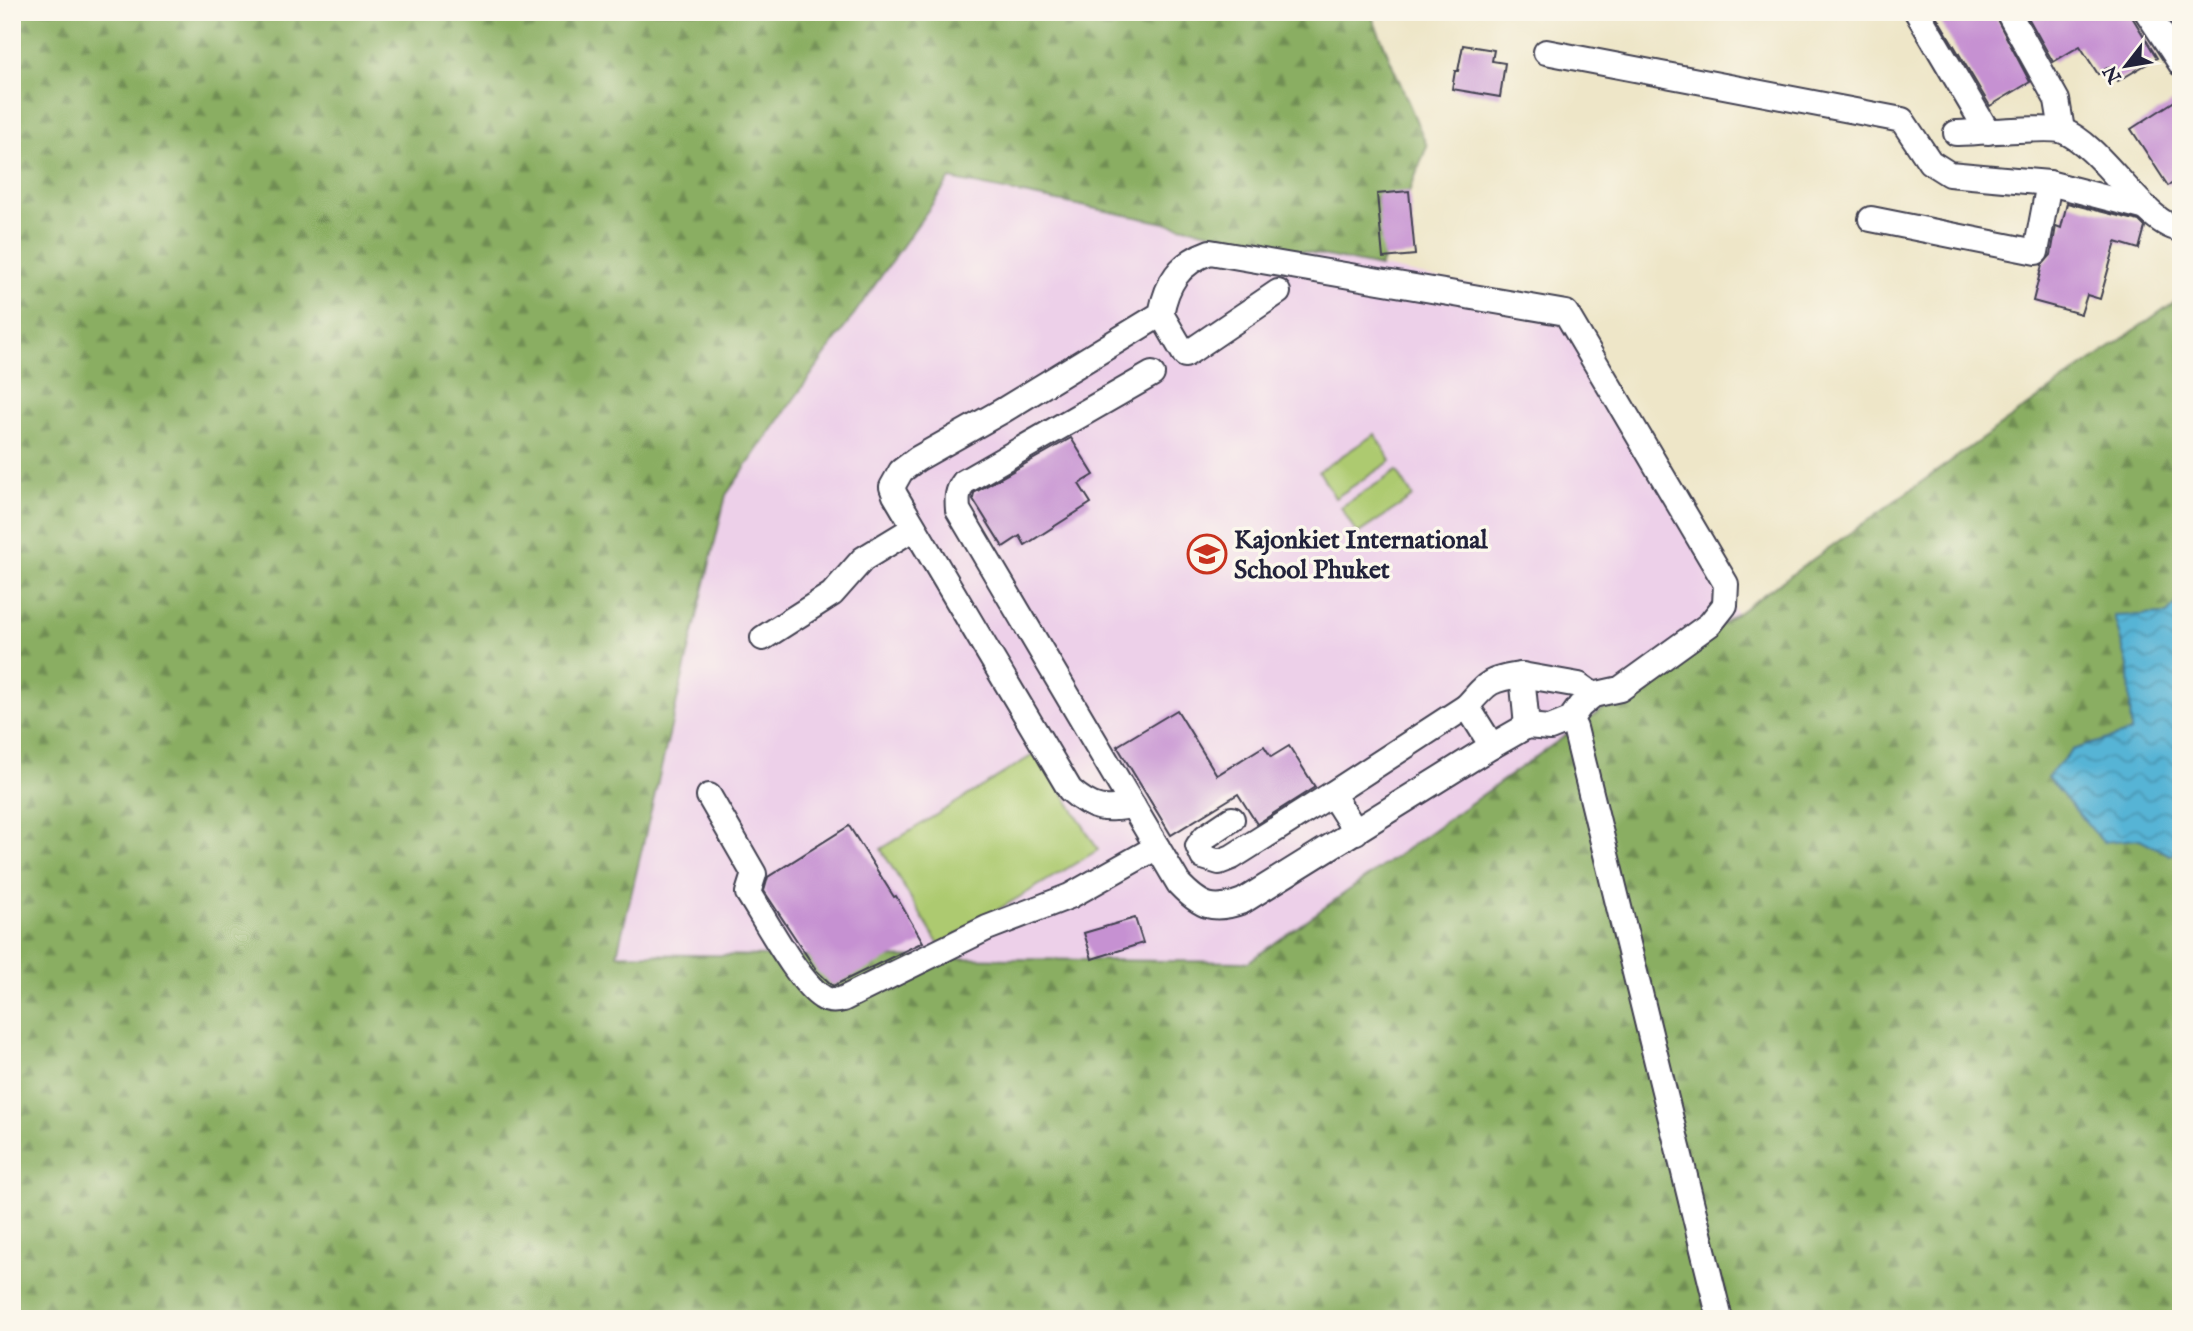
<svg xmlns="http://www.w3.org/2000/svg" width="2193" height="1331" viewBox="0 0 2193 1331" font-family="'IM FELL English',serif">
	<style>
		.built { fill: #edd0e9 }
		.forest { fill: url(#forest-firs); stroke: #56684e; stroke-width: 2 }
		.pitch { fill: #adca70; stroke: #687656; stroke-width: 2 }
		.water { fill: url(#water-waves); stroke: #3c6b88; stroke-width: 2 }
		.building { fill: #c691d2 }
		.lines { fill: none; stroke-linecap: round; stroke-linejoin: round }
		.minor-casing { stroke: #413f50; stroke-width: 28 }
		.minor { stroke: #fff; stroke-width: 24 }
		.labels { text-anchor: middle; stroke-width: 7; stroke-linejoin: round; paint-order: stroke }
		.poi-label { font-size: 26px; font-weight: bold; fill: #22223b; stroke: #fbf7ec; text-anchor: start }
	</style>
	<defs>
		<pattern id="forest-firs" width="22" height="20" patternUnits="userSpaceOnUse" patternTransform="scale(1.75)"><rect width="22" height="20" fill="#8aae62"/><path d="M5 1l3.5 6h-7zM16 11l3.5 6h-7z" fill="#708d52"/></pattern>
		<pattern id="water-waves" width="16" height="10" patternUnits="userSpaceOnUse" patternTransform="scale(1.75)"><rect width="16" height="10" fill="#57b4d5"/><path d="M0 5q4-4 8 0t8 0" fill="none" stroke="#4892ae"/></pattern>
	</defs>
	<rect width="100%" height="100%" fill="#fbf7ec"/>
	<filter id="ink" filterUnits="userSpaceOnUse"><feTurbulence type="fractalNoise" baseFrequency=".0143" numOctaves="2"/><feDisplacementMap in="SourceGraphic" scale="14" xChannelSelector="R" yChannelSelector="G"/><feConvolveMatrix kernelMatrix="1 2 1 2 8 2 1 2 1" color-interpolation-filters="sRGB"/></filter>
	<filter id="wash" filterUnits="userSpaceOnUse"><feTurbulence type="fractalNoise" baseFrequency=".00686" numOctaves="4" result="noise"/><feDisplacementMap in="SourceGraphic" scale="28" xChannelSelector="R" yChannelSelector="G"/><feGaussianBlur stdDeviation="1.57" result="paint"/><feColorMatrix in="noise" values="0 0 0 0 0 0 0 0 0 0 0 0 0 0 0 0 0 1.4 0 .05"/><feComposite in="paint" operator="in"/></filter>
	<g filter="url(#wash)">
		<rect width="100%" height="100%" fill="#eee6c8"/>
		<!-- built -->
		<path class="built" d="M950,179L1550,301L1737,614L1248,963L616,954L726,495Z"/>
		<!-- forest -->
		<path class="forest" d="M12,12H1370L1427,146L1380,267L950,179L726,495L617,954L1248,962L2181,297V1319H12Z"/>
		<!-- pitch -->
		<g class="pitch">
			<path d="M1375,434L1391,461L1335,498L1319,471Z"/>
			<path d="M1397,471L1413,497L1357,534L1341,507Z"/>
			<path d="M1038,752L1098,850L939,945L881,849Z"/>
		</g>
		<!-- water -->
		<path class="water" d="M2181,599V852L2170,855L2140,839L2103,842L2047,777L2072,750L2131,732L2129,670L2114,616L2167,614Z"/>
		<g id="blocks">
			<!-- building -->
			<g class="building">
				<path d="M1934,12H1993L2030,82L1990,106Z"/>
				<path d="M2025,12H2129L2157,58L2118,81L2109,67L2098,74L2080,46L2053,62Z"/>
				<path d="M1463,45L1494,50L1492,61L1505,63L1500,97L1452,89L1455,71H1458Z"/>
				<path d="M2181,97V178L2168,186L2131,129Z"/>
				<path d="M1409,191L1415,255L1383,258L1377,194Z"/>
				<path d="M2067,203L2139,221L2145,227L2139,249L2116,242L2100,299L2087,295L2081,314L2033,301L2042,265L2051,255L2056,226L2061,228Z"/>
				<path d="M1071,438L1094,475L1079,484L1091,503L1025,545L1020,536L1003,547L973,499L974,493Z"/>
				<path d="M1177,710L1217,775L1264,746L1271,757L1289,746L1315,787L1257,824L1238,794L1171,835L1117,746Z"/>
				<path d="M849,826L894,897L896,896L923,942L833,986L817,971L764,891L768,877Z"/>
				<path d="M1135,918L1143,943L1092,959L1084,933Z"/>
			</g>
		</g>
	</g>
	<g filter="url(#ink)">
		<use href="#blocks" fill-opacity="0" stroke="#413f50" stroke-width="2"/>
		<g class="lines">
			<defs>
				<g id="minor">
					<path d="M1917,12L1988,132"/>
					<path d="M2008,12L2057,100L2062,130"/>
					<path d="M2147,12L2181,64"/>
					<path d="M1546,52L1902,120L1930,162L1949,174L2049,183"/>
					<path d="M1956,133C1975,133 2051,126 2063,131C2103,146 2146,227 2181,229"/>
					<path d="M1871,219L2036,252L2049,183L2146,208"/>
					<path d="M1161,314L1185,355L1278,292"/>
					<path d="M1152,374L964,482C957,491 957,498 958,510L1179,884C1201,907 1213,912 1243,901L1492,746"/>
					<path d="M763,638L832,594L863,559L914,528"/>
					<path d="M1522,675L1579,685L1593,695L1580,706L1570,720L1550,728L1527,726L1492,746L1467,706C1488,682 1490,679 1522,675Z"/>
					<path d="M1522,675L1527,726"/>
					<path d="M1570,720L1575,728L1720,1319"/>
					<path d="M709,796L754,874L748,893C765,919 798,982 822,997C829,1002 836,1001 843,999L987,928L1070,896L1157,847"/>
					<path d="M1133,806C1104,810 1094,811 1070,790L895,495L892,487L901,471L917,459L1002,411L1161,314C1167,283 1179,263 1210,252L1566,313L1726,584L1725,605L1710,624L1620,689L1593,695"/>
					<path d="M1232,819L1205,837L1198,846L1203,857L1219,862L1232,857L1332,794"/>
					<path d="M1356,832L1332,794L1467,706"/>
				</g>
			</defs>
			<!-- minor casing -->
			<use href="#minor" class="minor-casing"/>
			<!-- minor -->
			<use href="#minor" class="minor"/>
		</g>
	</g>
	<!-- icons -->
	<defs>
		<symbol id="school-ring" viewBox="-11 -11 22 22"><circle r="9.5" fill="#fbf7ec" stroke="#c8321e" stroke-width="1.5"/><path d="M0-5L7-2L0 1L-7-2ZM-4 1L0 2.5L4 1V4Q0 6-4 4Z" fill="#c8321e"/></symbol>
	</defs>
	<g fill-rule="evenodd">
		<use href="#school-ring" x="1185" y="532" width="44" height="44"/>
	</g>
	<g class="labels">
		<!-- poi labels -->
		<g class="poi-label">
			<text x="1234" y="548">Kajonkiet International<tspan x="1234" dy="30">School Phuket</tspan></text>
		</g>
	</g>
	<!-- margin -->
	<rect width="2193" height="1331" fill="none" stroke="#fbf7ec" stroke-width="42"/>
	<!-- north arrow -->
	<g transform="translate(2126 66) rotate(239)" stroke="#fbf7ec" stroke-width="5" paint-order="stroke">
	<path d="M0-5L12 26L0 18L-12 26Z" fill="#22223b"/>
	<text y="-10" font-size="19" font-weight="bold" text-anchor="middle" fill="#22223b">N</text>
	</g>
</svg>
